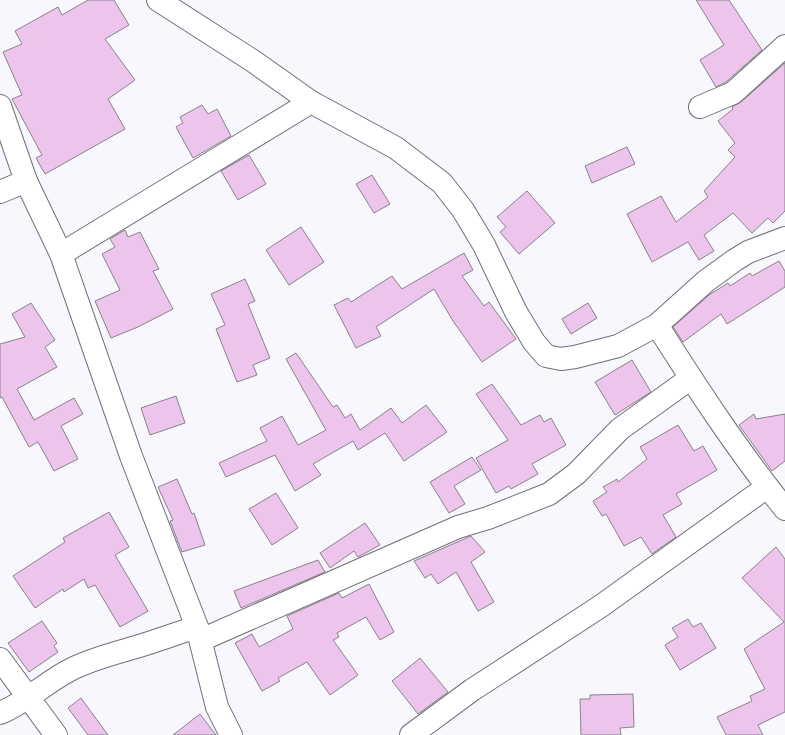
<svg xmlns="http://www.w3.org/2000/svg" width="785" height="735" viewBox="0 0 785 735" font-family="'Source Sans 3',sans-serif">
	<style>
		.building { fill: #ecc4ec; stroke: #898389 }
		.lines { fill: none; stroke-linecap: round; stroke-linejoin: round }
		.minor-casing { stroke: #716f77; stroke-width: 24 }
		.tertiary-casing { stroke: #716f77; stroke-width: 24 }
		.minor { stroke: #fff; stroke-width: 22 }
		.tertiary { stroke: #fff; stroke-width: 22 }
	</style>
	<rect width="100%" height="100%" fill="#f8f7fe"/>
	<!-- building -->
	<g class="building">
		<path d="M88,0H114L129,25L105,39L135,80L108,99L125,129L45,174L36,158L42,155L12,99L22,95L3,52L22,44L15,31L58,7L62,15Z"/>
		<path d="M696,0H729L762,50L726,82L716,87L700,60L724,45Z"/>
		<path d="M785,63V211L773,223L768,218L752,233L733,213L704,235L714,251L699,260L688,242L652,262L627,214L661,196L676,222L708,197L704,191L735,157L728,150L735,143L718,121L733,109L732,107L741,102Z"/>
		<path d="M202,105L208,114L217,109L231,136L193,158L176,127L183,123L180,117Z"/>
		<path d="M627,147L635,164L592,183L585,166Z"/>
		<path d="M249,155L266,184L238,200L221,171Z"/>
		<path d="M372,175L390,204L374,213L356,184Z"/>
		<path d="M527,191L555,223L519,254L500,232L506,227L497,217Z"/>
		<path d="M301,227L324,262L289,285L266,250Z"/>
		<path d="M125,230L128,237L140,232L159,269L153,271L173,309L138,327L111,338L95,301L120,290L102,254L115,247L110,239Z"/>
		<path d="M464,253L473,270L462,276L484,306L489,302L516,339L482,362L453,321L434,289L376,327L381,336L356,348L334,305L348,298L351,302L392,276L402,289Z"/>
		<path d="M779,261L785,271V287L727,324L721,314L683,342L673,327L709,295L728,283L730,286L750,273L752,276Z"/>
		<path d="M245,279L255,301L248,304L270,358L253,365L257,375L237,382L216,329L225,325L211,294Z"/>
		<path d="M31,303L55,340L45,347L57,367L17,389L34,420L74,398L83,414L61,426L78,459L54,471L38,442L29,447L2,397L0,398V344L25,337L12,314Z"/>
		<path d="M588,303L597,318L571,334L562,319Z"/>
		<path d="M296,353L333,407L337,405L345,418L351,414L360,430L391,408L402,423L426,405L447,432L404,461L385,433L358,450L353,441L313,464L321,475L295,491L275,455L226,477L219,463L267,441L260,428L282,416L298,445L326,430L286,359Z"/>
		<path d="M632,360L651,392L615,415L595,382Z"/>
		<path d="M492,384L521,425L540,415L544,422L551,418L566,445L532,464L538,474L511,489L509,486L496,493L476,458L508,440L476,394Z"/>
		<path d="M176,396L185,423L150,435L141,408Z"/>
		<path d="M754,414L756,419L785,414V461L772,471L739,425Z"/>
		<path d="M678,425L694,451L703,446L717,470L676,494L682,504L663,515L676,537L652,554L641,537L624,546L606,514L602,516L593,501L607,492L603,487L617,479L618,482L647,459L640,447Z"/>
		<path d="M472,457L481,470L454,486L465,504L449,513L430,482Z"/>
		<path d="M177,479L192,514L194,513L205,545L182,552L170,521L173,520L158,487Z"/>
		<path d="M276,493L298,528L272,545L249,509Z"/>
		<path d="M109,512L129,547L115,555L148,611L120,627L95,585L88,588L84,579L64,592L63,589L35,608L13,576L65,542L63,538Z"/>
		<path d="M365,523L380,545L358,557L354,551L330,568L320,553Z"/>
		<path d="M471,536L485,552L471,562L494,602L478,611L456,572L438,584L431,574L425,578L414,561Z"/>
		<path d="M776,547L785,559V712L758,725L763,735H726L717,717L752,701L750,696L765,689L744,649L784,622L742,578Z"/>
		<path d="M318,560L325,572L241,608L234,591Z"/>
		<path d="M369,584L394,632L380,640L366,617L337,633L339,637L333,640L358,675L330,695L307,662L278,678L280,681L262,691L235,643L252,634L259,647L293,629L287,616L339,593L342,598Z"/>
		<path d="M688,619L693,627L701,623L716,648L680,670L665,645L678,637L672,628Z"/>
		<path d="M42,621L57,643L54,646L58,652L29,672L8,643Z"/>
		<path d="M420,658L448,692L418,714L392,681Z"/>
		<path d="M633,694L634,727L620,728L621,735H581L580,699H590V695Z"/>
		<path d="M81,698L108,735H88L68,708Z"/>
		<path d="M200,714L216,735H173Z"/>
	</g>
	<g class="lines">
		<defs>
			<g id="minor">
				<path d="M158,0L253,61L311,102L396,148L442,183L463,210L484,245L516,312L534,342L546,356L561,359L575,357L618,346L657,325L706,281L735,260L748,252L785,238"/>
				<path d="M700,107L733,93L785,46"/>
				<path d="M26,181L61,254L131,456L197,627L217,707L231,735"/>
				<path d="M61,254L311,102"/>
				<path d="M657,325C697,388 738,451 785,509"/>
				<path d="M201,640L458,527L488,518L549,494L576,474L620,429L691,378"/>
				<path d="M0,659L56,735"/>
				<path d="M0,713C24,704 46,682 70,670C91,659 113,654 136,647C157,641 177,633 197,627"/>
				<path d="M411,735L472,690L601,606L767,487"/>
			</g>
			<path id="tertiary" d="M0,106L26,181L0,192"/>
		</defs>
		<!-- minor casing -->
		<use href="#minor" class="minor-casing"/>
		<!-- tertiary casing -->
		<use href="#tertiary" class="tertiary-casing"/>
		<!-- minor -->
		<use href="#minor" class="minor"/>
		<!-- tertiary -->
		<use href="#tertiary" class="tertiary"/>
	</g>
</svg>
